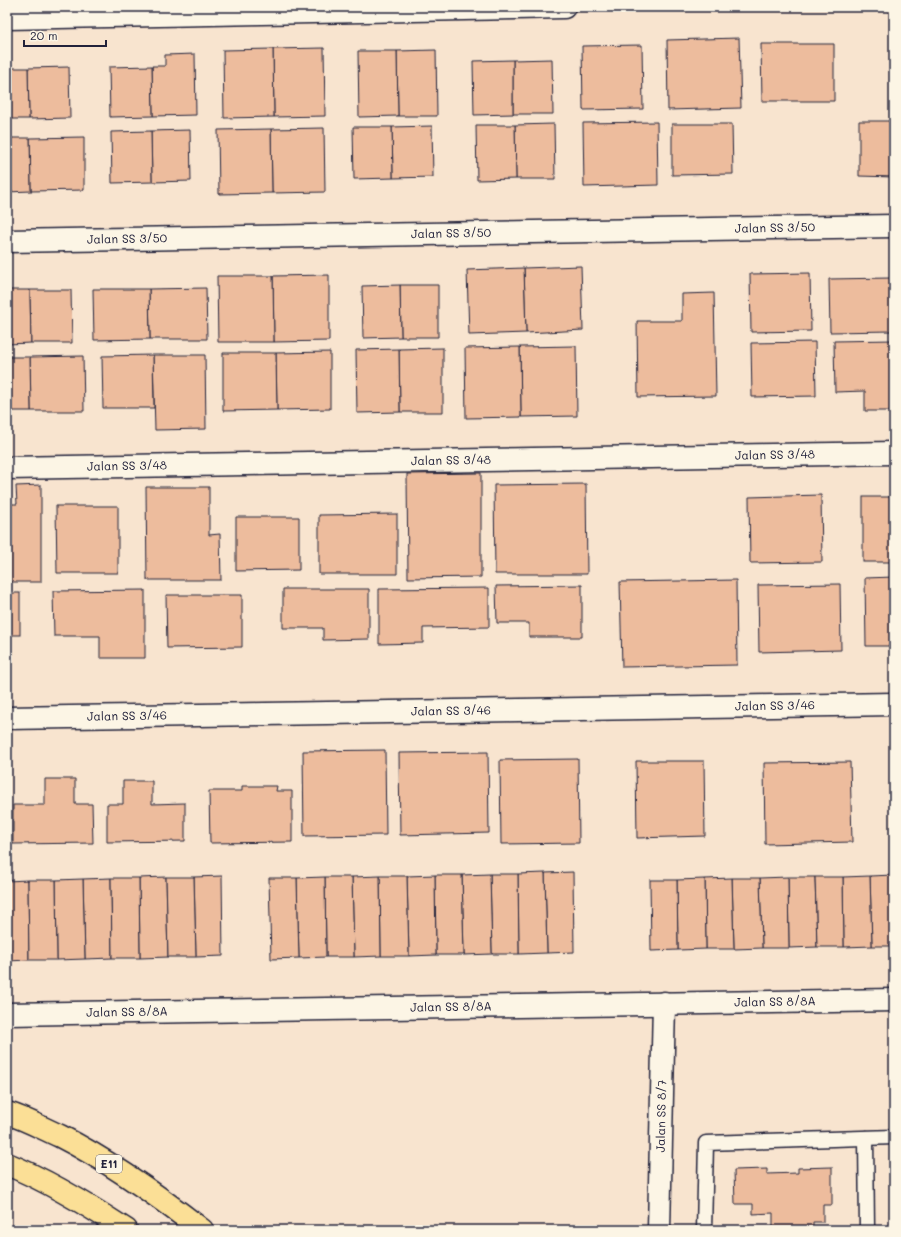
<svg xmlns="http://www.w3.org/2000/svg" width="901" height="1237" viewBox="0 0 901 1237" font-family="Mali,sans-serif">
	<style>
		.building { fill: #edbc9d; stroke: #22223b }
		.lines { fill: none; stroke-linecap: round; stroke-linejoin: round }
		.service-casing { stroke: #22223b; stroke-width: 17 }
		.minor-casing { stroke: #22223b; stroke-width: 25 }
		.motorway-casing { stroke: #22223b; stroke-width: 25 }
		.service { stroke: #fcf5e5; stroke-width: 14 }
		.minor { stroke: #fcf5e5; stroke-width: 22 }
		.motorway { stroke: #fbdf96; stroke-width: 22 }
		.labels { text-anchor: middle; stroke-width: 3; stroke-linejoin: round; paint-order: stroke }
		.shield { fill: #fcf5e5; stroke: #63616e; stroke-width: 1 }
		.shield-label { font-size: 11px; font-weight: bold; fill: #22223b }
		.street-label { font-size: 12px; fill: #22223b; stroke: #fcf5e5 }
	</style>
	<rect width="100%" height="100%" fill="#f8e4cf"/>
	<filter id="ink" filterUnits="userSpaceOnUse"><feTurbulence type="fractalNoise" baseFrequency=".025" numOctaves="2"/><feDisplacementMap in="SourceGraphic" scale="8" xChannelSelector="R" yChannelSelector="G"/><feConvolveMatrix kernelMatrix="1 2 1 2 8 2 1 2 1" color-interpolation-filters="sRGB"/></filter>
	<g filter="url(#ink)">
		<!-- building -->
		<g class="building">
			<path d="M739,38L741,108L668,110L667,40Z"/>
			<path d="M761,44H834V101H762Z"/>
			<path d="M642,45L643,109L583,110L582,46Z"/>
			<path d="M324,48L325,116L274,117L273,49Z"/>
			<path d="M273,49L274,117L224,118L223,50Z"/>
			<path d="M436,50L437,116H398L397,51Z"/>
			<path d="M358,51H397L398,116L359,117Z"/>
			<path d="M195,54L196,115L153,116L152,66H165V55Z"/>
			<path d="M552,59L553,114H513V60Z"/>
			<path d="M513,60V114L474,115L473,61Z"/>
			<path d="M152,66L153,116L110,117L109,67Z"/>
			<path d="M69,67L70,118L29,119L28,68Z"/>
			<path d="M7,68H28L29,119H7Z"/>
			<path d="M859,121H894V177L859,176Z"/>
			<path d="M657,122L658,185L584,187L583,123Z"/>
			<path d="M554,124L555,179H516L515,125Z"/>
			<path d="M672,124H732L733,174L672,175Z"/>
			<path d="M476,125H515L516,179L477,180Z"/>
			<path d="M432,126L433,177L393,178L392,127Z"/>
			<path d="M353,127H392L393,178L354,179Z"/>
			<path d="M324,128L325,192L272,193L271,129Z"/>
			<path d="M271,129L272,193L219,194L218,130Z"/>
			<path d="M190,130L191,181L152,182L151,131Z"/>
			<path d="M151,131L152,182L112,183L111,132Z"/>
			<path d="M84,137V190L31,191L30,138Z"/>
			<path d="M7,138H30L31,191L7,192Z"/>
			<path d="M581,266L583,330L526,333L524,268Z"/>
			<path d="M524,268L526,333L469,335L467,270Z"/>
			<path d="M810,273L811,331L751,332L750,274Z"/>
			<path d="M329,275V341L274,342L273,276Z"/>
			<path d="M217,276H273L274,342H218Z"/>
			<path d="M891,278L892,331L830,332L829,279Z"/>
			<path d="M400,285H438V337H401Z"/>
			<path d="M400,285L401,337L363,338L362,286Z"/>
			<path d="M206,288L207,339H150L149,289Z"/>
			<path d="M93,289H149L150,339L94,340Z"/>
			<path d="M7,290H30L31,343L7,344Z"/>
			<path d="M30,290H71L72,343H31Z"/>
			<path d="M714,293L716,396L638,397L637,321H682V294Z"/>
			<path d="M894,340V411H865V391L835,392L834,341Z"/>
			<path d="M815,342L816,396L752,397L751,343Z"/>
			<path d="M576,346L577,416L521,417L520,347Z"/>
			<path d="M520,347L521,417L466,418L465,348Z"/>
			<path d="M443,348V412H400L399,349Z"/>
			<path d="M399,349L400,412L357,413L356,350Z"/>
			<path d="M330,352V409L277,410L276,353Z"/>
			<path d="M223,353H276L277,410L223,411Z"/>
			<path d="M153,355H205L206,429L155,430Z"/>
			<path d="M153,355L154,408H103L102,356Z"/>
			<path d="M83,356L84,411H31L30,357Z"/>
			<path d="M7,357H30L31,411H7Z"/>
			<path d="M481,473V577L408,578L407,474Z"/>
			<path d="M586,484L587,574H495L494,485Z"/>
			<path d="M41,485V582H7V504H17L16,486Z"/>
			<path d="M146,487H209V535L220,534L221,580H147Z"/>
			<path d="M821,495L822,562L750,563L749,497Z"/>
			<rect x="863" y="497" width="31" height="65"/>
			<path d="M56,506H118V573H57Z"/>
			<path d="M397,514V574H319V515Z"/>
			<path d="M236,517H299V570L236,571Z"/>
			<path d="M894,577V646H866L865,578Z"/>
			<path d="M736,580L737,665L622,667L620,582Z"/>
			<path d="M840,584L841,650L759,652L758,585Z"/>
			<path d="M582,585V637H529V623H497L496,586Z"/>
			<path d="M489,588V627L423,628V643L379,644V589Z"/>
			<path d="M283,589H369V639L323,640V628H283Z"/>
			<path d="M145,590V658H100V636H54L53,591Z"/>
			<rect x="7" y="593" width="13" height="42"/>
			<path d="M166,595H242V647L167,648Z"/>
			<path d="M385,750L386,835L304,836L303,751Z"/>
			<path d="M488,752L489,833L400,835L399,753Z"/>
			<path d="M578,759L579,843L501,844L500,760Z"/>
			<path d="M636,761H704L705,836L637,838Z"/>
			<path d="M850,762L852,842L765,844L764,763Z"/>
			<path d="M45,779H75V804H92L93,843L13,844V805H45Z"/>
			<path d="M123,781H152V804L185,803V841L107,842V804H123Z"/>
			<path d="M242,786H277L276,791H292V842L210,843L209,791H242Z"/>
			<path d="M573,872L574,952L547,953L545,873Z"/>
			<path d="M545,873L547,953L519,954L518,874Z"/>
			<path d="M490,874H518L519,954H492Z"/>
			<path d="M490,874L492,954L464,955L462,875Z"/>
			<path d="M435,875H462L464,955H436Z"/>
			<path d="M435,875L436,955L409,956L407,876Z"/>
			<path d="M894,875V946H872L870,876Z"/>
			<path d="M222,876L223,956L196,957L194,877Z"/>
			<path d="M380,876H407L409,956H381Z"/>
			<path d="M380,876L381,956L354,957L352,877Z"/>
			<path d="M870,876L872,946L844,947L843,877Z"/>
			<path d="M166,877L168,957L140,958L139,878Z"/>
			<path d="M166,877H194L196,957H168Z"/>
			<path d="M325,877H352L354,957H326Z"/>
			<path d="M325,877L326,957L299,958L297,878Z"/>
			<path d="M788,877H815L817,947L789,948Z"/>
			<path d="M788,877L789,948H762L760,878Z"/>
			<path d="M815,877H843L844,947H817Z"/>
			<path d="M111,878L112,958L85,959L83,879Z"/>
			<path d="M111,878H139L140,958H112Z"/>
			<path d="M269,878H297L299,958L271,959Z"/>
			<path d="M732,878H760L762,948L734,949Z"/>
			<path d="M732,878L734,949H706L705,879Z"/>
			<path d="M83,879L85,959L57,960L56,880Z"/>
			<path d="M705,879L706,949L678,950L677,880Z"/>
			<path d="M28,880L29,960L7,961V881Z"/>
			<path d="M28,880H56L57,960H29Z"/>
			<path d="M650,880H677L678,950L651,951Z"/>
			<path d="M832,1167V1205H823V1222H813V1230H733L773,1229V1213L753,1214V1204H735L734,1170L767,1169V1174L798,1173V1168Z"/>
		</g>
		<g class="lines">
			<defs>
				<g id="service">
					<path d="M866,1138L867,1230"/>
					<path d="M704,1230L706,1143L894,1137"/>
				</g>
				<g id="minor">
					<path d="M7,18L564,7"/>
					<path id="s1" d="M7,241L894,226"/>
					<path id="s2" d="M7,468L894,453"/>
					<path id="s3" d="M7,718L894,704"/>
					<path id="s4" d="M7,1014L894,1000"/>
					<path id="s5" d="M659,1230L664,1003"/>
				</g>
				<g id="motorway">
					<path d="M7,1113C26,1119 42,1128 60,1136C111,1162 157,1195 202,1230"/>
					<path d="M7,1164C49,1181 88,1205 126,1230"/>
				</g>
			</defs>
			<!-- service casing -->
			<use href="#service" class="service-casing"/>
			<!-- minor casing -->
			<use href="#minor" class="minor-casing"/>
			<!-- motorway casing -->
			<use href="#motorway" class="motorway-casing"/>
			<!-- service -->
			<use href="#service" class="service"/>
			<!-- minor -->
			<use href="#minor" class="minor"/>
			<!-- motorway -->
			<use href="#motorway" class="motorway"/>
		</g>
	</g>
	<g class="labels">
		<!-- shield labels -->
		<rect class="shield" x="96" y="1155" width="26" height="18" rx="3"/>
		<g class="shield-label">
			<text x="109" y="1168">E11</text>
		</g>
		<!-- street labels -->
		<g class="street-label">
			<text dy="4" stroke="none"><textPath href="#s1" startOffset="768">Jalan SS 3/50</textPath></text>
			<text dy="4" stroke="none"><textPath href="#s1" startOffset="444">Jalan SS 3/50</textPath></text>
			<text dy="4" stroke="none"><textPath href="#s1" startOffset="120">Jalan SS 3/50</textPath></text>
			<text dy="4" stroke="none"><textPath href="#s2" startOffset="768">Jalan SS 3/48</textPath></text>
			<text dy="4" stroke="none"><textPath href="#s2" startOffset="444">Jalan SS 3/48</textPath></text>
			<text dy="4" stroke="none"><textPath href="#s2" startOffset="120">Jalan SS 3/48</textPath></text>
			<text dy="4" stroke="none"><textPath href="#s3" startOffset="768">Jalan SS 3/46</textPath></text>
			<text dy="4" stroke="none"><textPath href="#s3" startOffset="444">Jalan SS 3/46</textPath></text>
			<text dy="4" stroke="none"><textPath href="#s3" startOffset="120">Jalan SS 3/46</textPath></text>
			<text dy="4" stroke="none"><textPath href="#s4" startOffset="768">Jalan SS 8/8A</textPath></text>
			<text dy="4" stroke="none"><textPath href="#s4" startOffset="444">Jalan SS 8/8A</textPath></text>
			<text dy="4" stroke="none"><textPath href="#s4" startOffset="120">Jalan SS 8/8A</textPath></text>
			<text dy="4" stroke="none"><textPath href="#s5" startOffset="114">Jalan SS 8/7</textPath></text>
		</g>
	</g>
	<!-- margin -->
	<rect width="901" height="1237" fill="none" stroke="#fcf5e5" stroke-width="24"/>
	<rect x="12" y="12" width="877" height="1213" fill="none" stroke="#22223b" stroke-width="1.5" filter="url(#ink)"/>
	<!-- scale -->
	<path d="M24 40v6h82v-6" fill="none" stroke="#22223b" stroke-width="2"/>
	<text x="30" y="40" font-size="12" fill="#22223b" stroke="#fcf5e5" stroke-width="3" paint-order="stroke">20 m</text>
</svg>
